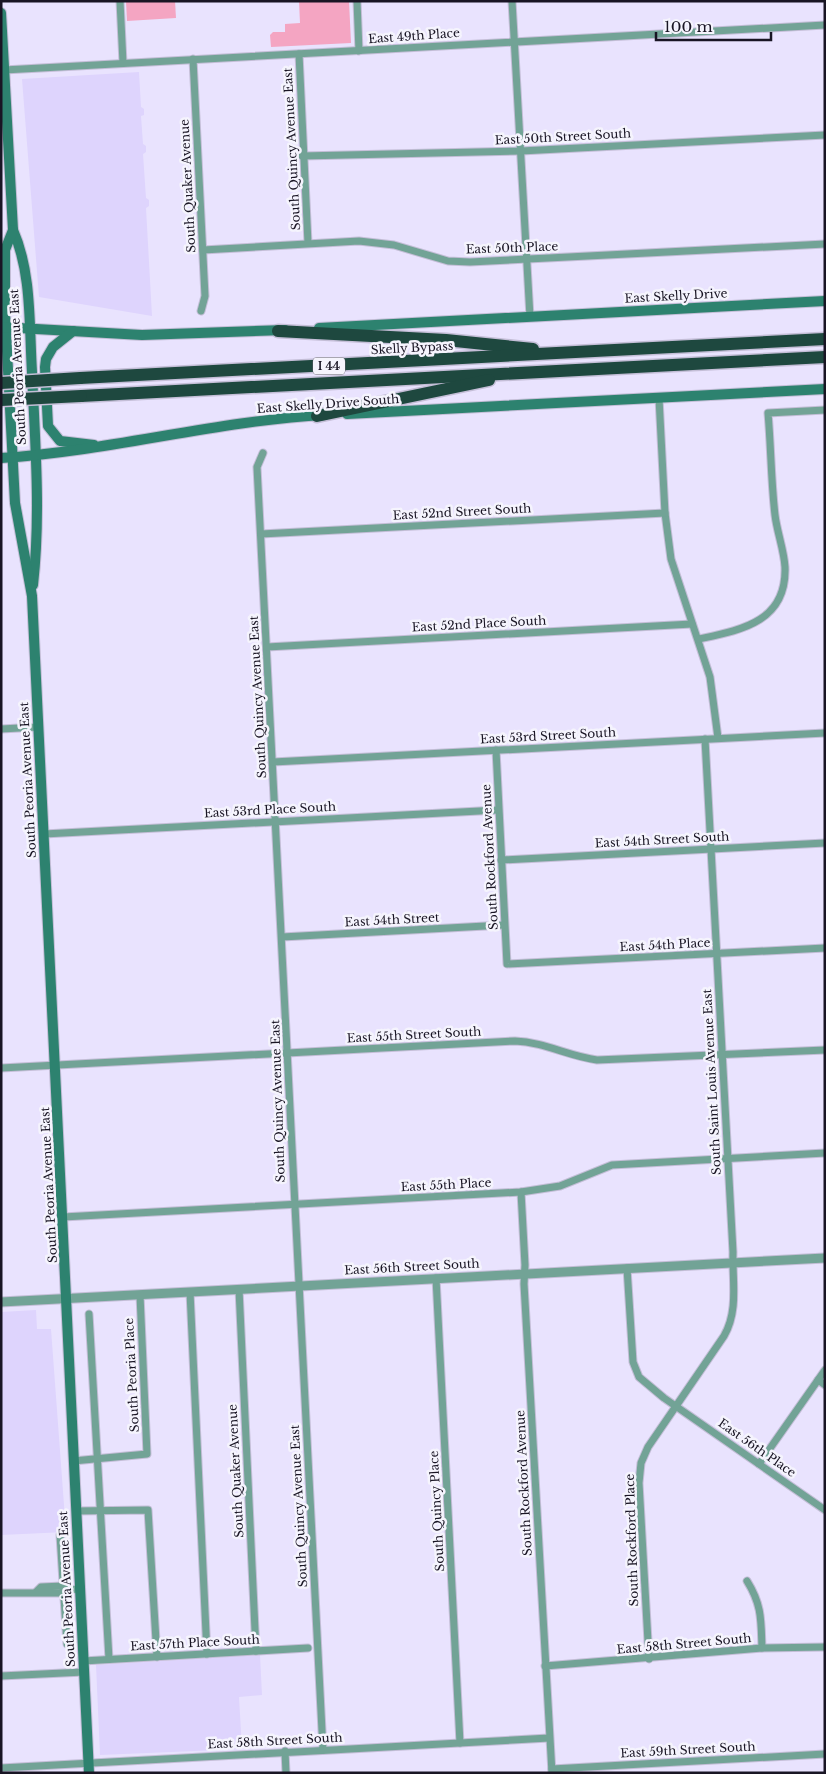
<svg xmlns="http://www.w3.org/2000/svg" width="826" height="1774" viewBox="0 0 826 1774" font-family="'Libre Baskerville',serif">
	<style>
		.built { fill: #ded4fd }
		.green { fill: #f4a5c2 }
		.lines { fill: none; stroke-linecap: round; stroke-linejoin: round }
		.minor-casing { stroke: #c4bed7; stroke-width: 9 }
		.tertiary-casing { stroke: #c4bed7; stroke-width: 11 }
		.secondary-casing { stroke: #c4bed7; stroke-width: 12 }
		.motorway-casing { stroke: #c4bed7; stroke-width: 15 }
		.minor { stroke: #72a396; stroke-width: 7 }
		.tertiary { stroke: #72a396; stroke-width: 9 }
		.secondary { stroke: #2d826f; stroke-width: 10 }
		.motorway { stroke: #1e483f; stroke-width: 12 }
		.motorway-bridge-casing { stroke: #c4bed7; stroke-width: 15; stroke-linecap: butt }
		.motorway-bridge { stroke: #1e483f; stroke-width: 12 }
		.labels { text-anchor: middle; stroke-width: 5; stroke-linejoin: round; paint-order: stroke }
		.shield { fill: #f5f4fd; stroke: #5b5865; stroke-width: 1 }
		.shield-label { font-size: 11px; font-weight: bold; fill: #191524 }
		.street-label { font-size: 12px; fill: #191524; stroke: #f5f4fd }
	</style>
	<rect width="100%" height="100%" fill="#e9e3fe"/>
	<!-- built -->
	<g class="built">
		<path d="M139,72L141,107L144,109V115L141,116L143,144L146,146V152L143,154L146,198L149,200V206L146,208L152,316L39,297L22,79Z"/>
		<path d="M36,1310L37,1329H51L66,1532L1,1535V1312Z"/>
		<path d="M260,1655L262,1695L239,1697L242,1749L100,1755L96,1665Z"/>
	</g>
	<!-- green -->
	<g class="green">
		<path d="M126,1H175L176,18L127,21Z"/>
		<path d="M299,1H349L351,43L271,47L270,35L273,32H285V24L300,23Z"/>
	</g>
	<g class="lines">
		<defs>
			<g id="minor">
				<path d="M120,1L123,63"/>
				<path d="M357,1L359,51"/>
				<path d="M512,1L530,317"/>
				<path d="M299,54L308,243"/>
				<path d="M193,59L205,296L201,311"/>
				<path d="M4,70L825,25"/>
				<path d="M302,156L521,151L825,135"/>
				<path d="M203,250L359,241L394,245L448,261L470,262L825,244"/>
				<path d="M659,398L665,513L671,559L710,677L718,738"/>
				<path d="M263,453L257,467L323,1750"/>
				<path d="M261,534L665,513"/>
				<path d="M699,639C741,630 787,622 785,567C784,550 777,532 775,515C771,481 771,446 768,413L825,410"/>
				<path d="M267,647L692,624"/>
				<path d="M1,729L38,727"/>
				<path d="M496,750L507,964L825,948"/>
				<path d="M273,762L825,733"/>
				<path d="M44,834L498,810"/>
				<path d="M501,860L825,843"/>
				<path d="M282,937L504,925"/>
				<path d="M1,1068L515,1041C544,1042 568,1056 597,1060L825,1050"/>
				<path d="M521,1192L525,1265L524,1284L552,1773"/>
				<path d="M63,1217L521,1192L560,1186L612,1165L825,1153"/>
				<path d="M627,1268L633,1362L639,1377L664,1398L825,1510"/>
				<path d="M436,1278L460,1743"/>
				<path d="M239,1289L256,1651"/>
				<path d="M190,1292L207,1654"/>
				<path d="M89,1314L109,1659"/>
				<path d="M818,1380L825,1385"/>
				<path d="M73,1461L147,1454L140,1295"/>
				<path d="M759,1464L825,1370"/>
				<path d="M76,1511L148,1510L157,1657"/>
				<path d="M60,1535L67,1644"/>
				<path d="M747,1581C762,1605 761,1620 762,1648"/>
				<path d="M63,1590L80,1589"/>
				<path d="M36,1592L41,1587L63,1586"/>
				<path d="M1,1593H64"/>
				<path d="M649,1659L639,1483L641,1463L648,1447L724,1336C739,1310 732,1280 733,1252L705,739"/>
				<path d="M83,1661L308,1648"/>
				<path d="M545,1666L762,1648L825,1647"/>
				<path d="M1,1676L84,1672"/>
				<path d="M285,1751L286,1773"/>
				<path d="M1,1768L549,1738"/>
				<path d="M552,1769L825,1754"/>
			</g>
			<path id="tertiary" d="M1,1302L825,1258"/>
			<g id="secondary">
				<path d="M1,13L13,230C32,273 29,325 32,372C35,443 41,513 33,585"/>
				<path d="M13,230L5,250V313L15,503L32,596L89,1773"/>
				<path d="M1,327L142,335L285,330"/>
				<path d="M319,328L825,301"/>
				<path d="M73,331L53,347L46,359L45,367L48,426L60,441L94,445"/>
				<path d="M347,414L825,389"/>
				<path d="M1,458C110,451 215,421 325,415"/>
			</g>
			<g id="motorway">
				<path d="M278,331L446,340L533,349"/>
				<path d="M80,378L825,339"/>
				<path d="M81,396L825,357"/>
				<path d="M317,416L489,380"/>
			</g>
		</defs>
		<!-- minor casing -->
		<use href="#minor" class="minor-casing"/>
		<!-- tertiary casing -->
		<use href="#tertiary" class="tertiary-casing"/>
		<!-- secondary casing -->
		<use href="#secondary" class="secondary-casing"/>
		<!-- motorway casing -->
		<use href="#motorway" class="motorway-casing"/>
		<!-- minor -->
		<use href="#minor" class="minor"/>
		<!-- tertiary -->
		<use href="#tertiary" class="tertiary"/>
		<!-- secondary -->
		<use href="#secondary" class="secondary"/>
		<!-- motorway -->
		<use href="#motorway" class="motorway"/>
		<defs>
			<g id="motorway-bridge">
				<path d="M1,383L80,378"/>
				<path d="M1,400L81,396"/>
			</g>
		</defs>
		<!-- motorway-bridge casing -->
		<use href="#motorway-bridge" class="motorway-bridge-casing"/>
		<!-- motorway-bridge -->
		<use href="#motorway-bridge" class="motorway-bridge"/>
	</g>
	<g class="labels">
		<!-- shield labels -->
		<rect class="shield" x="313" y="357.5" width="32" height="17" rx="4"/>
		<g class="shield-label">
			<text x="329" y="370">I 44</text>
		</g>
		<!-- street labels -->
		<g class="street-label">
			<text transform="translate(414 36) rotate(-4)" y="4">East 49th Place</text>
			<text transform="translate(563 137) rotate(-3)" y="4">East 50th Street South</text>
			<text transform="translate(292 149) rotate(-93)" y="4">South Quincy Avenue East</text>
			<text transform="translate(188 186) rotate(-93)" y="4">South Quaker Avenue</text>
			<text transform="translate(512 248) rotate(-2)" y="4">East 50th Place</text>
			<text transform="translate(676 296) rotate(-3)" y="4">East Skelly Drive</text>
			<text transform="translate(412 348) rotate(-3)" y="4">Skelly Bypass</text>
			<text transform="translate(18 367) rotate(-93)" y="4">South Peoria Avenue East</text>
			<text transform="translate(328 404) rotate(-4)" y="4">East Skelly Drive South</text>
			<text transform="translate(462 512) rotate(-3)" y="4">East 52nd Street South</text>
			<text transform="translate(479 624) rotate(-3)" y="4">East 52nd Place South</text>
			<text transform="translate(258 697) rotate(-93)" y="4">South Quincy Avenue East</text>
			<text transform="translate(548 736) rotate(-3)" y="4">East 53rd Street South</text>
			<text transform="translate(28 780) rotate(-93)" y="4">South Peoria Avenue East</text>
			<text transform="translate(270 810) rotate(-3)" y="4">East 53rd Place South</text>
			<text transform="translate(662 840) rotate(-3)" y="4">East 54th Street South</text>
			<text transform="translate(490 857) rotate(-93)" y="4">South Rockford Avenue</text>
			<text transform="translate(392 920) rotate(-3)" y="4">East 54th Street</text>
			<text transform="translate(665 945) rotate(-3)" y="4">East 54th Place</text>
			<text transform="translate(414 1035) rotate(-3)" y="4">East 55th Street South</text>
			<text transform="translate(712 1082) rotate(-93)" y="4">South Saint Louis Avenue East</text>
			<text transform="translate(278 1101) rotate(-92)" y="4">South Quincy Avenue East</text>
			<text transform="translate(49 1185) rotate(-93)" y="4">South Peoria Avenue East</text>
			<text transform="translate(446 1185) rotate(-3)" y="4">East 55th Place</text>
			<text transform="translate(412 1267) rotate(-3)" y="4">East 56th Street South</text>
			<text transform="translate(132 1375) rotate(-93)" y="4">South Peoria Place</text>
			<text transform="translate(757 1448) rotate(35)" y="4">East 56th Place</text>
			<text transform="translate(236 1471) rotate(-93)" y="4">South Quaker Avenue</text>
			<text transform="translate(524 1483) rotate(-93)" y="4">South Rockford Avenue</text>
			<text transform="translate(299 1506) rotate(-93)" y="4">South Quincy Avenue East</text>
			<text transform="translate(437 1511) rotate(-93)" y="4">South Quincy Place</text>
			<text transform="translate(632 1540) rotate(-92)" y="4">South Rockford Place</text>
			<text transform="translate(67 1589) rotate(-93)" y="4">South Peoria Avenue East</text>
			<text transform="translate(195 1643) rotate(-3)" y="4">East 57th Place South</text>
			<text transform="translate(684 1644) rotate(-5)" y="4">East 58th Street South</text>
			<text transform="translate(275 1741) rotate(-3)" y="4">East 58th Street South</text>
			<text transform="translate(688 1750) rotate(-3)" y="4">East 59th Street South</text>
		</g>
	</g>
	<!-- border -->
	<rect width="826" height="1774" fill="none" stroke="#191524" stroke-width="5"/>
	<!-- scale -->
	<path d="M656 32v8h115v-8" fill="none" stroke="#191524" stroke-width="2.5"/>
	<text x="664" y="32" font-size="15" fill="#191524" stroke="#f5f4fd" stroke-width="4" paint-order="stroke">100 m</text>
</svg>
